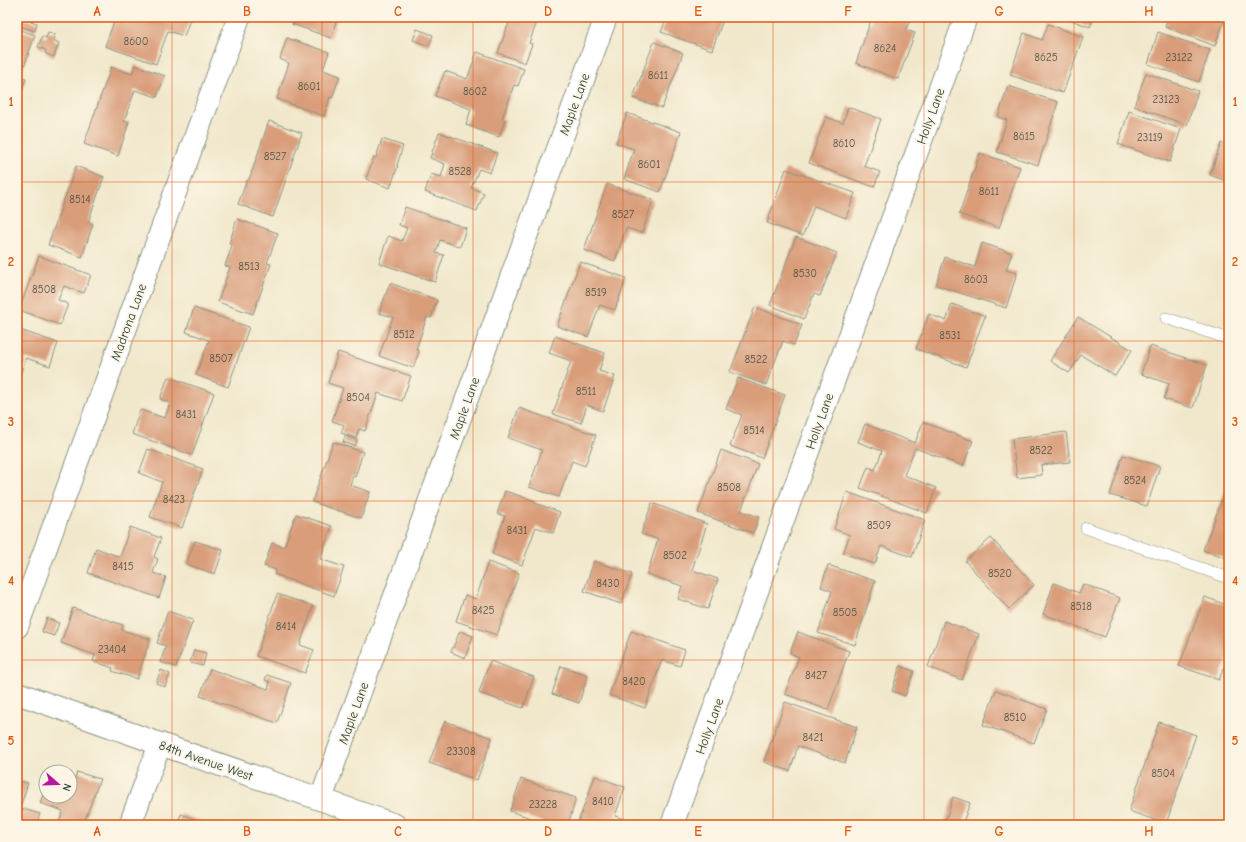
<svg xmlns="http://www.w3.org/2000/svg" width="1246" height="842" viewBox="0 0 1246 842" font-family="'Comic Neue',sans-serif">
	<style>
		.building { fill: #d99d7a }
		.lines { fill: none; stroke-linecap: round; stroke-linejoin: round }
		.service-casing { stroke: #889280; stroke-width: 12 }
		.minor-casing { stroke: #889280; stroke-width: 24 }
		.tertiary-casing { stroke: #889280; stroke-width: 24 }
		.service { stroke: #fff; stroke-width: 11 }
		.minor { stroke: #fff; stroke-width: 22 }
		.tertiary { stroke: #fff; stroke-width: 22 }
		.grid { fill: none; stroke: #de580e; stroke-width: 1; stroke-opacity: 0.55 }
		.labels { text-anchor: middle; stroke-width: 3.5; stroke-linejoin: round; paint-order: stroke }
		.number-label { font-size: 11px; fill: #4e5546 }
		.street-label { font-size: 13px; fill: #1f3d34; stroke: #fcf5e5 }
		.neatline { fill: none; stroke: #de580e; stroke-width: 1.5 }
		.grid-label { font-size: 13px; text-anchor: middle; font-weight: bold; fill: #de580e }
	</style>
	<rect width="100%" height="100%" fill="#fcf5e5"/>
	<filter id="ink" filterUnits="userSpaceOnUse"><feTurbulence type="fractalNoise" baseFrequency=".025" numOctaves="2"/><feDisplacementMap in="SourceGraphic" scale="8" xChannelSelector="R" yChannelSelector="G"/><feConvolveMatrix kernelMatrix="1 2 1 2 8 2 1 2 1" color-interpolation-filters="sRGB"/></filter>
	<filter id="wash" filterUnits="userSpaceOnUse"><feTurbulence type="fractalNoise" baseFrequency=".012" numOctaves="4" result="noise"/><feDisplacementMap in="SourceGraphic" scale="16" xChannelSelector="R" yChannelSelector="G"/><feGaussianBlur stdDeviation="0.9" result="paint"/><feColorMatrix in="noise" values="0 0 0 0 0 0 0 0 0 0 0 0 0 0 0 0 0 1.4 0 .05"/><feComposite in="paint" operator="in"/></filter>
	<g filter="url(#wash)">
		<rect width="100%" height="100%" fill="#f1e8cc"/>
		<g id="blocks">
			<!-- building -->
			<g class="building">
				<path d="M133,17H191L184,36L168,31L156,64L105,46L115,19L131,24Z"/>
				<path d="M295,17H332L337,19L331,38L292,24Z"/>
				<path d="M511,17H539L529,43L532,44L525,63L498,53Z"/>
				<path d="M667,17H724L712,50L661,32Z"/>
				<path d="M872,17H911L906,30L915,33L898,79L856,63Z"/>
				<path d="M1063,17H1094L1090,27Z"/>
				<path d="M1168,17H1225L1215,46L1165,27Z"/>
				<path d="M21,18L37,23L35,31L19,26Z"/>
				<path d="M1048,24L1083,37L1063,93L1010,75L1024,33L1042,40Z"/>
				<path d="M17,29L35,35L22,72L17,70Z"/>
				<path d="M417,29L433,35L429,46L413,40Z"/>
				<path d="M48,32L55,34L53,40L59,43L54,57L45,53L46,50L38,47L42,36L46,38Z"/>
				<path d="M1158,32L1210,50L1199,82L1148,64Z"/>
				<path d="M287,38L329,52L323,70L340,76L332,98L330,97L324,116L277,99L289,63L280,59Z"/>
				<path d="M654,42L683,53L662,108L633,98Z"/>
				<path d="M477,52L524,69L518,86L514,85L502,119L505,120L499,137L466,125L471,109L435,96L445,71L467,79Z"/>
				<path d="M135,65L165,76L157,97L135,90L124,121L129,122L118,156L84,144L111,67L132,74Z"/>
				<path d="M1146,73L1198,91L1187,125L1134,106Z"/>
				<path d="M17,75L26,78L22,91L17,89Z"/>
				<path d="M1008,86L1058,102L1038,165L997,152L1007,120L998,117Z"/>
				<path d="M848,107L881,119L864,166L880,172L874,187L809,163L826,117L843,123Z"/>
				<path d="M1129,111L1181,129L1170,162L1118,144Z"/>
				<path d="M627,113L681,132L660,192L624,179L634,149L616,143Z"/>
				<path d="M269,121L302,133L273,217L238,204L247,180H249Z"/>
				<path d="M439,132L497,153L490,173L479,169L471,188L484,193L477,211L425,192L431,174L441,177L445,164L430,158Z"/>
				<path d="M382,139L403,146L397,165L398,166L390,188L366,179L374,157L376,158Z"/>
				<path d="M1221,143L1229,146V182L1210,175Z"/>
				<path d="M980,153L1020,167L999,228L959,214Z"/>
				<path d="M76,166L104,177L88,222L93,224L82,257L48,245Z"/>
				<path d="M786,169L855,193L846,218L814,206L803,236L767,223Z"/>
				<path d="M607,184L653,200L642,233L626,228L615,261L584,250Z"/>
				<path d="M405,207L466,228L460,247L440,240L436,253L444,255L435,282L379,263L388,236L402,241L407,228L399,225Z"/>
				<path d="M237,219L278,233L267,263L271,264L253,314L218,302L230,267L225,266L232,245L229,244Z"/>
				<path d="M796,237L837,253L820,296L814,294L804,319L770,305Z"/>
				<path d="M982,243L1012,253L1006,270L1017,273L1006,308L936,285L945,257L975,267Z"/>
				<path d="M39,256L91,275L84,293L64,286L58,300L68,304L60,325L19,310Z"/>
				<path d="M580,262L626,278L615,310L600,305L588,337L557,326Z"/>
				<path d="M390,283L437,300L431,318L427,317L416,349L419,351L413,368L379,356L393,317L379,313Z"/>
				<path d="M952,304L985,316L966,367L916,349L929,314L946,321Z"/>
				<path d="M755,307L802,325L794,345L783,341L766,385L730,372Z"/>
				<path d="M194,308L249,327L228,387L196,375L209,340L186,332Z"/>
				<path d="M1078,317L1132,350L1115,376L1081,355L1069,373L1050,361Z"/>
				<path d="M17,329L58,343L50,366L26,358L17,384Z"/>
				<path d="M555,336L605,353L599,371L615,376L603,411L587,405L581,423L553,414L571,361L549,353Z"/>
				<path d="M1150,346L1207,365L1193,408L1164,399L1169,384L1141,374Z"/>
				<path d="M338,352L411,376L402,401L378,393L365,431L359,429L356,438L341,433L344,425L332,421L343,388L328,383Z"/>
				<path d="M168,377L214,393L192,455L132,434L140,410L165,418L170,403L160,399Z"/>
				<path d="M738,378L785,395L762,458L730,446L742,415L726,409Z"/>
				<path d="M519,408L596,435L585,466L572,461L559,497L529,487L542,450L508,438Z"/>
				<path d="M923,422L973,441L963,466L915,448L904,475L936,488L927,513L860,488L868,467L875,470L882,451L858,442L865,424L915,443Z"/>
				<path d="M1066,432L1070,462L1041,465L1042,475L1017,478L1012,439Z"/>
				<path d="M345,436L357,440L355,446L343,442Z"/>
				<path d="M333,442L363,452L355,477L353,476L350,485L370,492L361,518L312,502Z"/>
				<path d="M148,449L203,469L182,528L150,517L162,482L139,473Z"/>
				<path d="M721,450L758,464L741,511L759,517L753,533L698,513Z"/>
				<path d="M1123,455L1160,466L1147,506L1110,495Z"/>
				<path d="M1227,486L1229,487V559L1203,550Z"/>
				<path d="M505,491L535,501V503L560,512L553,533L536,527L522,565L492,554L505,516L497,514Z"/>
				<path d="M847,492L925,520L912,557L881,546L875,564L843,553L850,535L834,529Z"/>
				<path d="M652,503L707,524L692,570L718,579L708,609L678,599L682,586L647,574L658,539L641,534Z"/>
				<path d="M296,514L332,526L320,559L344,567L334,596L274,574L276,570L264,566L272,543L284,547Z"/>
				<path d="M130,527L161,538L154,557L158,559L153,573L166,577L159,598L88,573L96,548L120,557Z"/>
				<path d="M991,538L1034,585L1009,609L965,561Z"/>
				<path d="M195,541L223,550L215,574L186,564Z"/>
				<path d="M594,561L632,574L621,604L584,591Z"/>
				<path d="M488,562L519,573L497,635L456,621L465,595L476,599Z"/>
				<path d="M828,565L875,581L855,645L818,633L832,591L821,587Z"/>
				<path d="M1054,583L1079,593L1083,584L1120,598L1105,637L1043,614Z"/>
				<path d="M277,594L313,606L300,645L314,650L305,673L256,656Z"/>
				<path d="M1205,597L1229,606V655L1219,680L1179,666Z"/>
				<path d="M73,608L123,625L122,630L150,639L137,679L112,671L113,668L93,661L95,655L61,643Z"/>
				<path d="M168,611L193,620L176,667L160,662L166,646L157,643Z"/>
				<path d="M47,618L59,623L54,636L42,632Z"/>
				<path d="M944,621L979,634L962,680L928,667Z"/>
				<path d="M460,631L473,636L465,658L451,652Z"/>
				<path d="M631,631L685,650L680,666L662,660L645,708L609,695Z"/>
				<path d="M798,632L849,651L828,710L785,694L799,657L790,653Z"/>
				<path d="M194,650L206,653L203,666L190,663Z"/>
				<path d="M490,661L534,677L523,708L479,693Z"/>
				<path d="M561,666L588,675L579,703L552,694Z"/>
				<path d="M900,666L914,671L905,696L892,691Z"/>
				<path d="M210,669L268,689L270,682L265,680L267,675L291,683L277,723L200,696Z"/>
				<path d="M161,670L170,674L165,687L156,683Z"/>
				<path d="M996,690L1047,709L1034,743L983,725Z"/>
				<path d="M785,702L857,727L845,763L798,746L790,771L764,762Z"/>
				<path d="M445,721L492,738L477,780L429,763Z"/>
				<path d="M1159,722L1196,735L1166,824L1129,811Z"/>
				<path d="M77,772L100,779L83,825H58L63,811L40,803L46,786V796H70V777L75,779Z"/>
				<path d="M595,776L625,787L615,816L630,821L629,825H577Z"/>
				<path d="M521,779L576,798L568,825H551L510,811Z"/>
				<path d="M17,780L28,783L20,808L40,814L37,823L41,825H17V817L19,810L17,809Z"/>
				<path d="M953,797L970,803L962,825H944Z"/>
				<path d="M181,814L212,825H177Z"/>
			</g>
		</g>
	</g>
	<g filter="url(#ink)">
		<use href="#blocks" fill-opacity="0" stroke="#889280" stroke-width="1"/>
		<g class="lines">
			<defs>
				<g id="service">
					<path d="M1166,318L1229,339"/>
					<path d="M1086,528L1229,578"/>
				</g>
				<g id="minor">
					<path d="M17,627L239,17"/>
					<path d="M321,799L606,17"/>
					<path d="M672,825L966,17"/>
				</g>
				<g id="tertiary">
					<path d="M17,693L160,744L395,825"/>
					<path d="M130,825L160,744"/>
				</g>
			</defs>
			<!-- service casing -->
			<use href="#service" class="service-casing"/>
			<!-- minor casing -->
			<use href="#minor" class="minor-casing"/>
			<!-- tertiary casing -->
			<use href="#tertiary" class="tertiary-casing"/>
			<!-- service -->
			<use href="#service" class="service"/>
			<!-- minor -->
			<use href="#minor" class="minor"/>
			<!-- tertiary -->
			<use href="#tertiary" class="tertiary"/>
		</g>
	</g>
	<!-- grid -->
	<path class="grid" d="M172,17V825M322,17V825M473,17V825M623,17V825M773,17V825M924,17V825M1074,17V825M17,182H1229M17,341H1229M17,501H1229M17,660H1229"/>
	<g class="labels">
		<!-- number labels -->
		<g class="number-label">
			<text x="136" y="45">8600</text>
			<text x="885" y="52">8624</text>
			<text x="1046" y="61">8625</text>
			<text x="1179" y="61">23122</text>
			<text x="658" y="79">8611</text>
			<text x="309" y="90">8601</text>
			<text x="475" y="95">8602</text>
			<text x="1166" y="103">23123</text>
			<text x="1024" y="140">8615</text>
			<text x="1150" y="141">23119</text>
			<text x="844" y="147">8610</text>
			<text x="275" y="160">8527</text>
			<text x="649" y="168">8601</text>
			<text x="460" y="175">8528</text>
			<text x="989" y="195">8611</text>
			<text x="80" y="203">8514</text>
			<text x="623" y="218">8527</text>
			<text x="249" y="270">8513</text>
			<text x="805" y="277">8530</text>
			<text x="976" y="283">8603</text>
			<text x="44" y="293">8508</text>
			<text x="596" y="296">8519</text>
			<text x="404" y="338">8512</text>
			<text x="950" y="339">8531</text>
			<text x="221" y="362">8507</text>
			<text x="756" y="363">8522</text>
			<text x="586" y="395">8511</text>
			<text x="358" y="401">8504</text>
			<text x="186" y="418">8431</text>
			<text x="754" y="434">8514</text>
			<text x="1041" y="454">8522</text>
			<text x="1135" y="484">8524</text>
			<text x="729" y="491">8508</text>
			<text x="174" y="503">8423</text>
			<text x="879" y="529">8509</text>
			<text x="517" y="534">8431</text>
			<text x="675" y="559">8502</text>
			<text x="123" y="570">8415</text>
			<text x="1000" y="577">8520</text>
			<text x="608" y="587">8430</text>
			<text x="1081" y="610">8518</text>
			<text x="483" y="614">8425</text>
			<text x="845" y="616">8505</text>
			<text x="286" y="630">8414</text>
			<text x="112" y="653">23404</text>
			<text x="816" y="679">8427</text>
			<text x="634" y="685">8420</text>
			<text x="1015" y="721">8510</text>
			<text x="813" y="741">8421</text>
			<text x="461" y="755">23308</text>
			<text x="1163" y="777">8504</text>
			<text x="603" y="805">8410</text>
			<text x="543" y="808">23228</text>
		</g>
		<!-- street labels -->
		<g class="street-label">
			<text transform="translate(574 104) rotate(-70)" y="5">Maple Lane</text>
			<text transform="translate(930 116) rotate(-70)" y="5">Holly Lane</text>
			<text transform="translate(128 322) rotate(-70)" y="5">Madrona Lane</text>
			<text transform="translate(464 408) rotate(-70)" y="5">Maple Lane</text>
			<text transform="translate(819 421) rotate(-70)" y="5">Holly Lane</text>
			<text transform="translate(353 713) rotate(-70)" y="5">Maple Lane</text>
			<text transform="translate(709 726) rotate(-70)" y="5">Holly Lane</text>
			<text transform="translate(206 760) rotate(19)" y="5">84th Avenue West</text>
		</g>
	</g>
	<!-- margin -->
	<rect width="1246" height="842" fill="none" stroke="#fcf5e5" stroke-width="44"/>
	<!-- north arrow -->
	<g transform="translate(58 784) rotate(110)"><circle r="19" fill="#fcf5e5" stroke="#a4ab9e"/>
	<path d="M0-3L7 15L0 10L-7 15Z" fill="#b5179e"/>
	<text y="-6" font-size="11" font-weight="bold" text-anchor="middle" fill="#1f3d34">N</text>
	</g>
	<rect x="22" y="22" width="1202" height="798" class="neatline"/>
	<g class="grid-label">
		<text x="97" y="16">A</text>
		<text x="247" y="16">B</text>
		<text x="398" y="16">C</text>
		<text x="548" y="16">D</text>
		<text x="698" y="16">E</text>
		<text x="848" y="16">F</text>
		<text x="999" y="16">G</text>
		<text x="1149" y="16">H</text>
		<text x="11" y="106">1</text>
		<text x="1235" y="106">1</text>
		<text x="11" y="266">2</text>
		<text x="1235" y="266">2</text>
		<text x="11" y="426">3</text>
		<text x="1235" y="426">3</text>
		<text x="11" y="585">4</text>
		<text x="1235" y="585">4</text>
		<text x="11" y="745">5</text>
		<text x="1235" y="745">5</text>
		<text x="97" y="836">A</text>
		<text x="247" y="836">B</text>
		<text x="398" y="836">C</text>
		<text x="548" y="836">D</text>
		<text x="698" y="836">E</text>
		<text x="848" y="836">F</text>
		<text x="999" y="836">G</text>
		<text x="1149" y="836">H</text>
	</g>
</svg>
